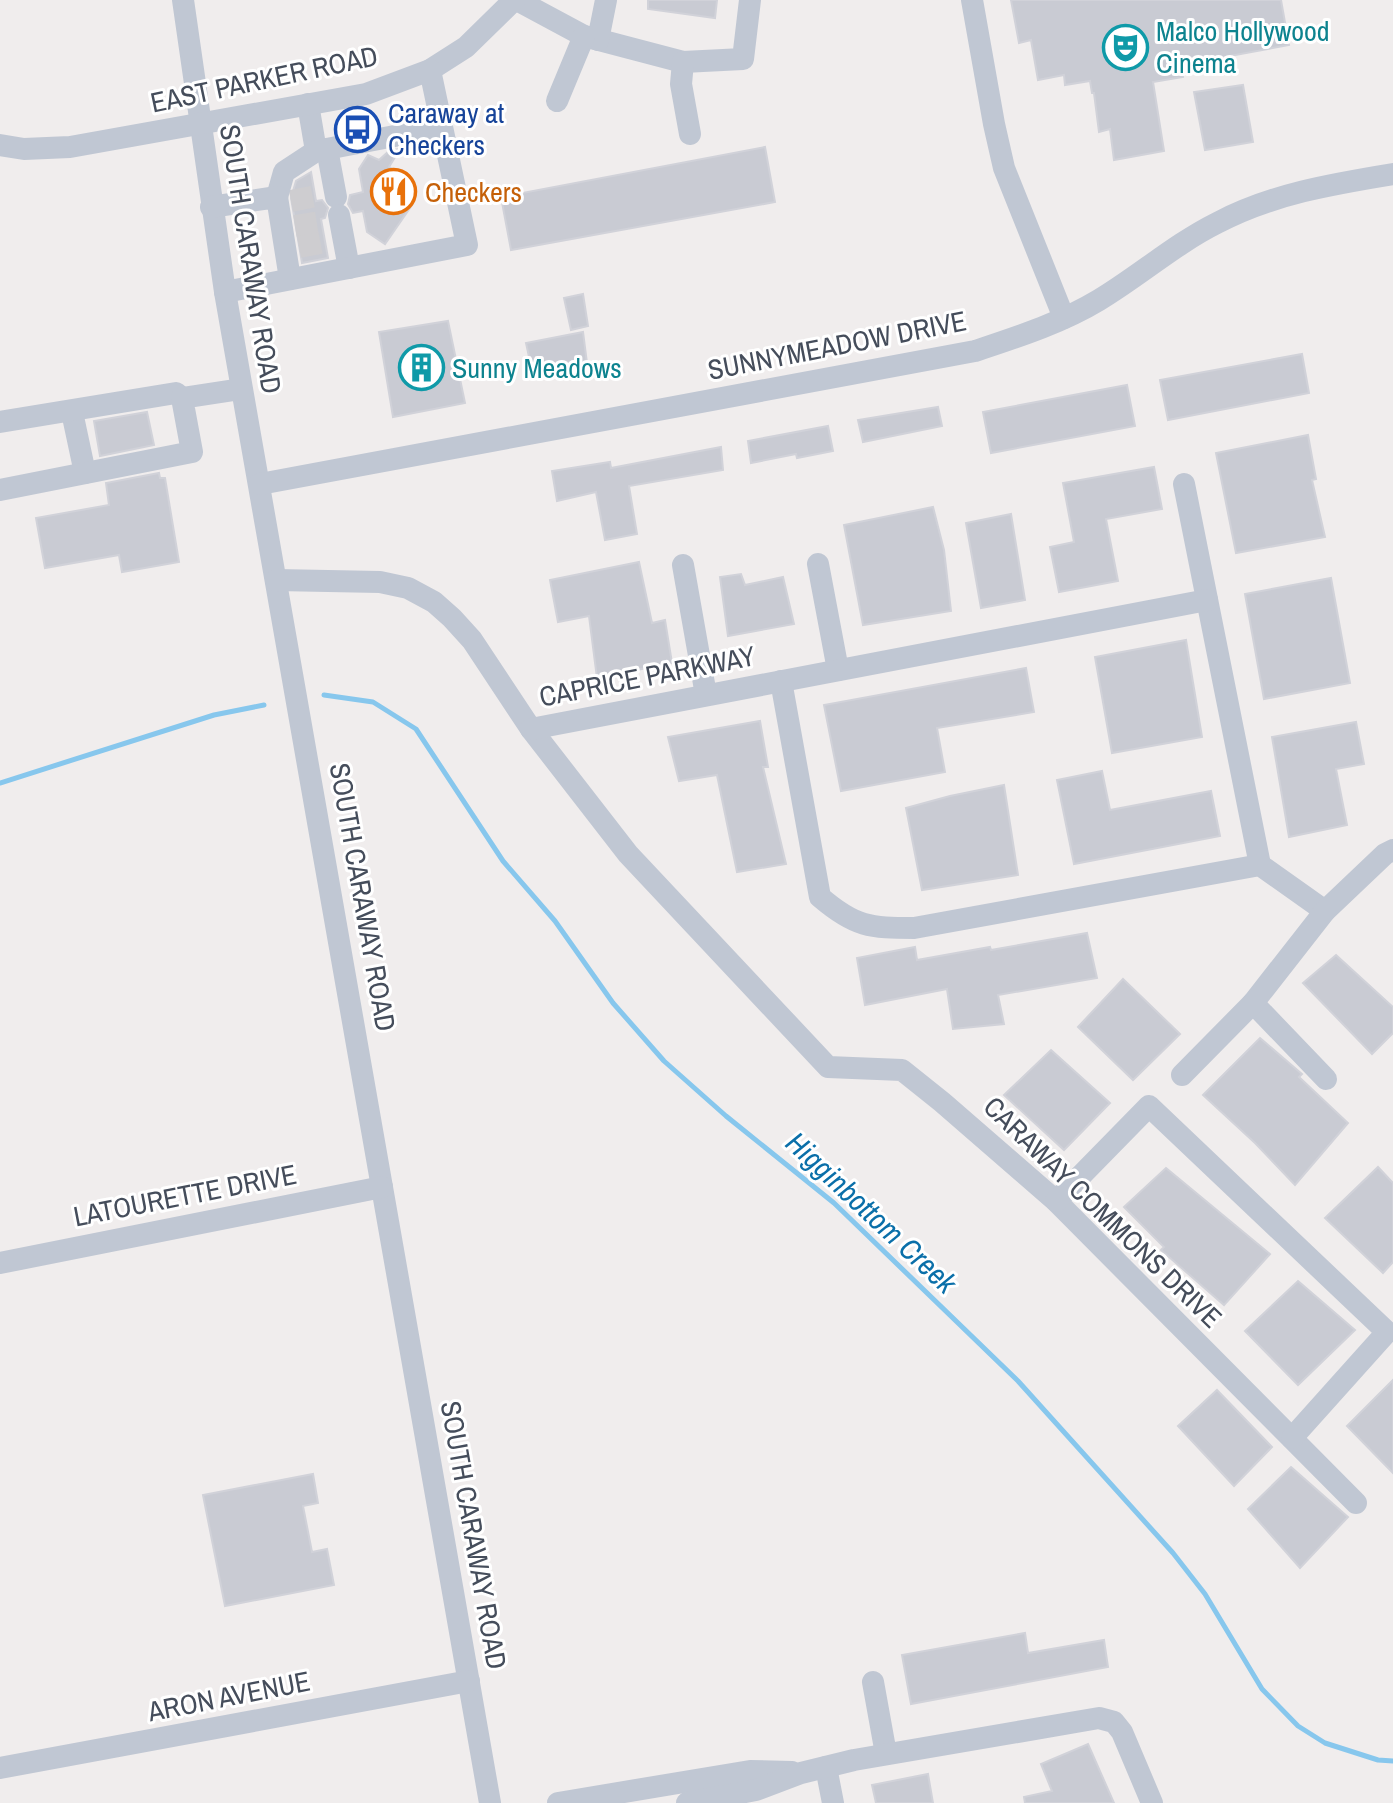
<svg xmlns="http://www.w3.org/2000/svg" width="1393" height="1803" viewBox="0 0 1393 1803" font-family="'Archivo Narrow',sans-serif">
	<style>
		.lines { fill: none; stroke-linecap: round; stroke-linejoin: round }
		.stream { stroke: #87c7ed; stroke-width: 5 }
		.building { fill: #c9cbd3; stroke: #d1d2d9; stroke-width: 2 }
		.minor-tunnel { stroke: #cecdd0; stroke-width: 22; stroke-dasharray: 22 11; stroke-linecap: butt }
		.minor { stroke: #c0c7d3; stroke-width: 22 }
		.labels { text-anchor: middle; stroke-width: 6; stroke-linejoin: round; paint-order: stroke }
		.culture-label { font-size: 28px; fill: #0d838f; stroke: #fff; text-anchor: start }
		.street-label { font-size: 28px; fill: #454d5b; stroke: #fff }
		.transit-label { font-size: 28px; fill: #164399; stroke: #fff; text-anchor: start }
		.food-label { font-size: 28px; fill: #c56008; stroke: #fff; text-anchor: start }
		.water-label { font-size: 30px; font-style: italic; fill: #0a6fa9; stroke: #fff }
	</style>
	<rect width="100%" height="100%" fill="#f0eded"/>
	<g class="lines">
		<!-- stream -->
		<g class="stream">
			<path d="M324,695L373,702L416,729L503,861L555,921L613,1003L664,1061L726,1116L834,1203L1018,1381L1173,1553L1205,1594L1262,1689L1298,1726L1325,1743L1378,1760L1393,1761"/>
			<path d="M0,783L214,715L264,705"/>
		</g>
	</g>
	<!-- building -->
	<g class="building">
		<path d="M648,0H717L715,18L648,9Z"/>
		<path d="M1011,0H1281L1289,45L1181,65L1183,77L1153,82L1164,151L1114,160L1110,129L1099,132L1094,93H1092L1090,81L1065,85L1064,75L1038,80L1031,40L1019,43Z"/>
		<path d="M1243,85L1253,142L1205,150L1194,92Z"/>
		<path d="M765,147L775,202L511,250L501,197Z"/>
		<path d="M400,149L389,167L407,177L412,205L385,244L367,232L363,211L353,213L348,204L350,195L363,192L359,169L368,155L379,160L389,151Z"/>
		<path d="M311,172L316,201L322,200L328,208L325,218L321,219L328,258L302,263L291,198L296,181Z"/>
		<path d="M583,294L588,326L571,330L564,298Z"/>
		<path d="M448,321L465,403L393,417L379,332Z"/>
		<path d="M583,332L587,363L533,375L526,343Z"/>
		<path d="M1302,354L1309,393L1168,420L1160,380Z"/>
		<path d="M1127,385L1135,426L991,453L983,412Z"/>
		<path d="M938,407L942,426L863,442L858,420Z"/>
		<path d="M147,412L154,445L100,456L94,421Z"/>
		<path d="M828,426L833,451L797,458L796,454L751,463L748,441Z"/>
		<path d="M1308,435L1316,479L1312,480L1325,537L1236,553L1216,453Z"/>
		<path d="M721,447L723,470L629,486L637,534L605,540L596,492L557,501L552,471L610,462L611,468Z"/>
		<path d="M1154,467L1162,509L1106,519L1118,581L1059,592L1050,547L1074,542L1063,483Z"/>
		<path d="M159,473L160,478H165L179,562L122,572L119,555L45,568L36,518L109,505L106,483Z"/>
		<path d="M933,507L944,550L951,611L863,625L844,525Z"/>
		<path d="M1011,514L1025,600L981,608L966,523Z"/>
		<path d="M639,562L652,623L665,620L672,663L597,678L589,616L558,622L550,580Z"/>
		<path d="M741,574L745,585L783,577L794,624L728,636L720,577Z"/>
		<path d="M1331,578L1350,683L1264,699L1245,594Z"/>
		<path d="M1186,640L1202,737L1112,753L1095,657Z"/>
		<path d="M1026,668L1034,712L937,728L945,772L841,791L824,705Z"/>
		<path d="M760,721L768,767H763L786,864L737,872L717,775L679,781L668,737Z"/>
		<path d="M1356,722L1364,764L1336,769L1347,825L1289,837L1272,737Z"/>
		<path d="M1102,771L1110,810L1211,791L1220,836L1074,864L1057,780Z"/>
		<path d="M1004,785L1018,875L922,890L906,808L950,796Z"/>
		<path d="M1087,933L1097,978L998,995L1004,1024L953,1029L947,989L865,1005L857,958L915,947L917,960L990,947L991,950Z"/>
		<path d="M1336,955L1393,1007V1033L1372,1054L1303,983Z"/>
		<path d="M1123,979L1180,1034L1133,1080L1078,1027Z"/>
		<path d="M1260,1038L1302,1074L1299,1077L1348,1123L1295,1185L1255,1143L1203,1095Z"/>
		<path d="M1051,1050L1110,1103L1064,1150L1004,1095Z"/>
		<path d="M1378,1167L1393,1183V1262L1383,1273L1325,1218Z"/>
		<path d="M1166,1168L1270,1254L1224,1305L1161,1250L1164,1247L1124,1207Z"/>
		<path d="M1298,1281L1355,1330L1298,1385L1245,1331Z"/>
		<path d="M1393,1380V1473L1347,1426Z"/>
		<path d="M1217,1390L1272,1447L1234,1486L1178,1426Z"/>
		<path d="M1291,1467L1348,1517L1300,1568L1248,1509Z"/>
		<path d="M313,1474L318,1503L303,1506L312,1552L327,1549L334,1585L225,1606L203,1495Z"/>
		<path d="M1025,1633L1028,1653L1104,1640L1108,1667L911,1704L902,1655Z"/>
		<path d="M1088,1744L1114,1803H1025L1024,1797L1052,1791L1041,1764Z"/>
		<path d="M928,1774L933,1803H876L872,1785Z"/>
	</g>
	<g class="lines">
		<!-- minor-tunnel -->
		<g class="minor-tunnel">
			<path d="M291,201L316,196"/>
			<path d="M295,226L321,222"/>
			<path d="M299,247L325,242"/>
		</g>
		<!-- minor -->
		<g class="minor">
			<path d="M183,0L225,292L490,1803"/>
			<path d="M517,0L584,36L683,62L743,59L750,0"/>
			<path d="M972,0L994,124L1004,168L1064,318"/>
			<path d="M598,40L606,0"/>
			<path d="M683,62L681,84L690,134"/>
			<path d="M557,101L584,36"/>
			<path d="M308,104L316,151"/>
			<path d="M0,145L24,149L70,147L366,94L430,70L466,47L514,0"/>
			<path d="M327,149L336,197"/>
			<path d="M277,197L284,172L316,151L442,127"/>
			<path d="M211,207L277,197L290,279"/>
			<path d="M339,215L349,268"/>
			<path d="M225,292L467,245L430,70"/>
			<path d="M72,412L85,473"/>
			<path d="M0,422L176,393L182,398"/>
			<path d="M260,484L975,351C1017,337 1061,323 1099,300C1139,276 1175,244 1217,223C1272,194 1332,184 1393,174"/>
			<path d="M1184,484L1260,865"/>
			<path d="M0,490L192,452L182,398L241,389"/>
			<path d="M818,564L838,670"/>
			<path d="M683,565L706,695"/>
			<path d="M276,580L380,582L408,588L434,602L452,618L472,640L531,729L628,854L828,1067L902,1070L942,1102L1056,1201L1356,1503"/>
			<path d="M781,681L820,897C855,927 870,928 914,928L1260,865L1325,911"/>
			<path d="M531,729L1207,600"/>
			<path d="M1253,1003L1326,1079"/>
			<path d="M1182,1075L1253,1003L1325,911L1385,854L1393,850"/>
			<path d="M1056,1201L1149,1106L1387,1332L1292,1438"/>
			<path d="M0,1263L382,1187"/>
			<path d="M873,1682L886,1754"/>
			<path d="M826,1767L833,1803"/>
			<path d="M0,1768L469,1681"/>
			<path d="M558,1803L750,1771L792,1772"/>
			<path d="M687,1803L756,1790L801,1773L854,1760L1099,1718L1114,1722L1122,1732L1152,1803"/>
		</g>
	</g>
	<!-- icons -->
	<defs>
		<symbol id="theatre-ring" viewBox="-11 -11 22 22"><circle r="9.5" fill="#fff" stroke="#0f9aa8" stroke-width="1.5"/><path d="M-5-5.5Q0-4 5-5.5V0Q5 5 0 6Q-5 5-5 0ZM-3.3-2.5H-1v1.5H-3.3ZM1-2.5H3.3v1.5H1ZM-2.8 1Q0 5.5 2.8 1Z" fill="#0f9aa8"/></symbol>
		<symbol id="bus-ring" viewBox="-11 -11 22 22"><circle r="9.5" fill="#fff" stroke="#1a4fb4" stroke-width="1.5"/><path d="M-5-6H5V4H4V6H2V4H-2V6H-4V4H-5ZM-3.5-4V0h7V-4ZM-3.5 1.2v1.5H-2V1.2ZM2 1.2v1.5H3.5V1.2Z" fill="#1a4fb4"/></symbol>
		<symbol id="restaurant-ring" viewBox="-11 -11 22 22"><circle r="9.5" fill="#fff" stroke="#e8710a" stroke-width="1.5"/><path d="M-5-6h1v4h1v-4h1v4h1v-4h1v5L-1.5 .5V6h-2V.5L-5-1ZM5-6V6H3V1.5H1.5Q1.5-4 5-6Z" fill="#e8710a"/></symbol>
		<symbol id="building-ring" viewBox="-11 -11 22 22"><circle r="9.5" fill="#fff" stroke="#0f9aa8" stroke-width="1.5"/><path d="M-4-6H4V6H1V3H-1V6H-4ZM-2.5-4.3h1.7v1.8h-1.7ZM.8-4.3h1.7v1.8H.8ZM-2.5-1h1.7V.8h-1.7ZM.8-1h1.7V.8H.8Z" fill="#0f9aa8"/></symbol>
	</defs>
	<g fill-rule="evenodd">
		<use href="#theatre-ring" x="1100" y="22" width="51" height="51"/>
		<use href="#bus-ring" x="332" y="104" width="51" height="51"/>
		<use href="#restaurant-ring" x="368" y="166" width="51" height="51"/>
		<use href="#building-ring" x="396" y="342" width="51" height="51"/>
	</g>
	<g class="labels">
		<!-- culture labels -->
		<g class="culture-label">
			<text x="1156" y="41">Malco Hollywood<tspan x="1156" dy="32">Cinema</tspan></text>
			<text x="452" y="378">Sunny Meadows</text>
		</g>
		<!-- street labels -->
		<g class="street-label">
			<text transform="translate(264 79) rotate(-12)" y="10">EAST PARKER ROAD</text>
			<text transform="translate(251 259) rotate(81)" y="10">SOUTH CARAWAY ROAD</text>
			<text transform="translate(837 345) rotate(-11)" y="10">SUNNYMEADOW DRIVE</text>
			<text transform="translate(647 676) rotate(-11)" y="10">CAPRICE PARKWAY</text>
			<text transform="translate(363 897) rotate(80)" y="10">SOUTH CARAWAY ROAD</text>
			<text transform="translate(185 1195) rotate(-11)" y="10">LATOURETTE DRIVE</text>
			<text transform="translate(1103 1212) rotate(44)" y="10">CARAWAY COMMONS DRIVE</text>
			<text transform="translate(474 1535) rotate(80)" y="10">SOUTH CARAWAY ROAD</text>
			<text transform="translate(229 1696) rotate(-11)" y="10">ARON AVENUE</text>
		</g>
		<!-- transit labels -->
		<g class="transit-label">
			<text x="388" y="123">Caraway at<tspan x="388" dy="32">Checkers</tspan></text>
		</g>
		<!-- food labels -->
		<g class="food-label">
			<text x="425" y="202">Checkers</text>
		</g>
		<!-- water labels -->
		<g class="water-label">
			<text transform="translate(871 1213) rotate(43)" y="10">Higginbottom Creek</text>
		</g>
	</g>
</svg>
